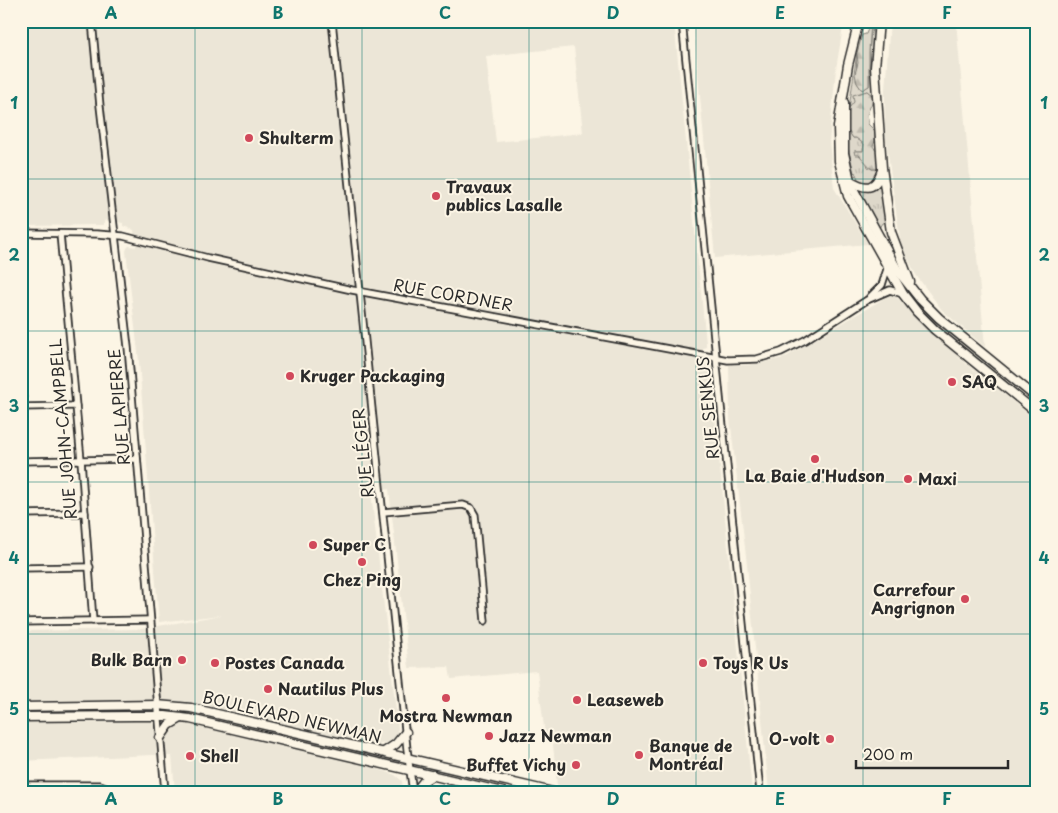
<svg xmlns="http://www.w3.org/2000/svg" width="1058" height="813" viewBox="0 0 1058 813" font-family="'Playpen Sans',sans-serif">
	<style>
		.built { fill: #ece6d7; fill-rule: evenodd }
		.grass { fill: url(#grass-tufts); stroke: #84827a }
		.forest { fill: url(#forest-firs); stroke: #84827a }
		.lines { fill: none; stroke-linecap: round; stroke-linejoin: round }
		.minor-casing { stroke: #2b2b2b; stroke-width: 9 }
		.major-casing { stroke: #2b2b2b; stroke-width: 11 }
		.minor { stroke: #fcf5e5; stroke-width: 5.5 }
		.major { stroke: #fcf5e5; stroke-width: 8 }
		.grid { fill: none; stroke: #0f766e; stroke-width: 1; stroke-opacity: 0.55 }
		.poi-dot { fill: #d1495b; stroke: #fcf5e5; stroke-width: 2 }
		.labels { text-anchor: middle; stroke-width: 4; stroke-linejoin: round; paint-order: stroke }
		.poi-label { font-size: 16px; font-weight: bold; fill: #2b2b2b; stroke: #fcf5e5; text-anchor: start }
		.street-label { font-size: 16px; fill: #2b2b2b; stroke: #fcf5e5 }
		.neatline { fill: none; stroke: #0f766e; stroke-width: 2 }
		.grid-label { font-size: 16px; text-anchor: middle; font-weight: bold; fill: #0f766e }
	</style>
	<defs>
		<pattern id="grass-tufts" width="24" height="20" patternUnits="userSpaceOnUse" patternTransform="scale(1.25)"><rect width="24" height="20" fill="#ded8ca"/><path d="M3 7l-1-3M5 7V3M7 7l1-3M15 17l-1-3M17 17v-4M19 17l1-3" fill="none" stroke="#bfbaae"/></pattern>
		<pattern id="forest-firs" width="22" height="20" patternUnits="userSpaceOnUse" patternTransform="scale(1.25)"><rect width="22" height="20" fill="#ded8ca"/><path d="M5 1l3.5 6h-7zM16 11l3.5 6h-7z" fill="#bfbaae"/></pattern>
	</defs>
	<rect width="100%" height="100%" fill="#fcf5e5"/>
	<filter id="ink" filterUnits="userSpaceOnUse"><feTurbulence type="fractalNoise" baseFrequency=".02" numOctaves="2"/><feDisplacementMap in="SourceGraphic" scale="10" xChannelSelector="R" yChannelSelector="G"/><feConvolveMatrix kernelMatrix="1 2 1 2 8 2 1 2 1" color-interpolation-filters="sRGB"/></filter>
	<g filter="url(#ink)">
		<!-- built -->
		<g class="built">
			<path d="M21,21H674L706,343V347L703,348L705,364L710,366L752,792H581L557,786L552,734L545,735L537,671L451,679L449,667L409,668L389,489L371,492L398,729L395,737L387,743L380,744L376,768L395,775L402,781L403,792H175L172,756L153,755L21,761V631L141,629L222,615L159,622L139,361L126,251L127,248L129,246L136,247L134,230L123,226V223L105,220L103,225L21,226ZM574,47L583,133L496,142L486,56Z"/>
			<path d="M693,21H844L836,69L829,142L834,188L868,244L715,258Z"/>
			<path d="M890,21H956L985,347L942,310L916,275L901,245L885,134V90Z"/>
			<path d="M893,293L915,317L954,352L959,358L1037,421V792H769L747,565L730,418L729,365H748L784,358Z"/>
			<path d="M433,784L458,788L472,792H425Z"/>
		</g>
		<!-- grass -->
		<g class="grass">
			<path d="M872,21H875L871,63L873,96L867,91L859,94L852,106L849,108L857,53L856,81L861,89L869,86V52Z"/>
			<path d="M847,129L853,138H856L864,144L863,151H855L866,161L868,167L872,169H878C877,180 868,185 859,181L855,172L854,173L847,143Z"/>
			<path d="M881,180L887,222L882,223L878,230L857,188L874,189Z"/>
			<path d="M897,277L930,315L1006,378L1004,381C965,349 924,320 897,277Z"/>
		</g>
		<!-- forest -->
		<g class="forest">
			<path d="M871,21L869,52V86L862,90L857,83L855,74L858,63L857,53L862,35L866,34Z"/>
			<path d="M867,91L873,96C873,103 870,106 868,112C866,116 869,119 868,124L875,131V141L873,146L877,153L878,169H872L859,155H855L854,151H863L864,144L856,138H853L847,129L849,108L854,102L853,95Z"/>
		</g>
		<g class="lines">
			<defs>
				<g id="minor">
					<path d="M92,21L100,106L128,347L165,792"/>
					<path d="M332,21L407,749L413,792"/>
					<path d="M682,21L760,792"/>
					<path d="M21,233L97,234L123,236L208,258L352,290L728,360L757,359L781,352L805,340L867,300L890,290L903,294"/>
					<path d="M60,234L81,460L93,621"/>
					<path d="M870,297L882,285L888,266"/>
					<path d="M21,383L24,407"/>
					<path d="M21,407L76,406"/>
					<path d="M21,461L137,459"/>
					<path d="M383,512L463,505L471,508L475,515L485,621"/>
					<path d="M21,514L85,513"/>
					<path d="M21,568L90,567"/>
					<path d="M21,622L150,620"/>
					<path d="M21,785H100L105,787L107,792"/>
				</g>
				<g id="major">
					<path d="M859,21L848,65L838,127L839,161L848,196L903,294L917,312L935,330L1037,413"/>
					<path d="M879,21L875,67L882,168L891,232L910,282"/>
					<path d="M844,103V153L851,185L898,271L920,299L939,318L1037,398"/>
					<path d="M849,180C866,190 875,191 882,170"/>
					<path d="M21,707L157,705L191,708L553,792"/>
					<path d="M21,717L135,716H165L190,719L503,792"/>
					<path d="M160,738L169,725L181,718"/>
					<path d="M384,752L396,744L406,732"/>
					<path d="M415,792L424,781L433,775"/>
				</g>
			</defs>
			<!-- minor casing -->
			<use href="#minor" class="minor-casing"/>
			<!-- major casing -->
			<use href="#major" class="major-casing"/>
			<!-- minor -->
			<use href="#minor" class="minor"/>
			<!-- major -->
			<use href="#major" class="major"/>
		</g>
	</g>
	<!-- grid -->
	<path class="grid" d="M195,21V792M362,21V792M529,21V792M696,21V792M863,21V792M21,179H1037M21,331H1037M21,482H1037M21,634H1037"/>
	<!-- markers -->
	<g class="poi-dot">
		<circle cx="249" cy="138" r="5"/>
		<circle cx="436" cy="196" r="5"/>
		<circle cx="290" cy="376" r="5"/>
		<circle cx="952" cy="382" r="5"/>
		<circle cx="815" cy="459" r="5"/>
		<circle cx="908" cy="479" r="5"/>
		<circle cx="313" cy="545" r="5"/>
		<circle cx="362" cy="562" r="5"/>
		<circle cx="965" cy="599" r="5"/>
		<circle cx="182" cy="660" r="5"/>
		<circle cx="215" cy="663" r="5"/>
		<circle cx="703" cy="663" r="5"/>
		<circle cx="268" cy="689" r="5"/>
		<circle cx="446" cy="698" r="5"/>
		<circle cx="577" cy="700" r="5"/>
		<circle cx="489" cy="736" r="5"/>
		<circle cx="830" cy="739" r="5"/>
		<circle cx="639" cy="755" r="5"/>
		<circle cx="190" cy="756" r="5"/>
		<circle cx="576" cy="765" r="5"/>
	</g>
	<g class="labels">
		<!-- poi labels -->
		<g class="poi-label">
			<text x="259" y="144">Shulterm</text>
			<text x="446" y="193">Travaux<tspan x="446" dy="18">publics Lasalle</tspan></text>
			<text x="300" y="382">Kruger Packaging</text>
			<text x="962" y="388">SAQ</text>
			<text x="815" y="482" text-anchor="middle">La Baie d'Hudson</text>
			<text x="918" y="485">Maxi</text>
			<text x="323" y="551">Super C</text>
			<text x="362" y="586" text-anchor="middle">Chez Ping</text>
			<text x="955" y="596" text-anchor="end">Carrefour<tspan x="955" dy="18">Angrignon</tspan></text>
			<text x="172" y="666" text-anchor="end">Bulk Barn</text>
			<text x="225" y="669">Postes Canada</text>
			<text x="713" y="669">Toys R Us</text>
			<text x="278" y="695">Nautilus Plus</text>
			<text x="587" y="706">Leaseweb</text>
			<text x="446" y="722" text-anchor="middle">Mostra Newman</text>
			<text x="499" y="742">Jazz Newman</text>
			<text x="820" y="745" text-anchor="end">O-volt</text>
			<text x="649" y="752">Banque de<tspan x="649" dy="18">Montréal</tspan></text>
			<text x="200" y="762">Shell</text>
			<text x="566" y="771" text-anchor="end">Buffet Vichy</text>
		</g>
		<!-- street labels -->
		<g class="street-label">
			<text transform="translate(453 295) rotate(10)" y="6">RUE CORDNER</text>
			<text transform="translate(119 407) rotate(-95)" y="6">RUE LAPIERRE</text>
			<text transform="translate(708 408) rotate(-96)" y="6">RUE SENKUS</text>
			<text transform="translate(63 429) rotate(-95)" y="6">RUE JOHN-CAMPBELL</text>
			<text transform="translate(363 453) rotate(-96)" y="6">RUE LÉGER</text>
			<text transform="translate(292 717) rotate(13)" y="6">BOULEVARD NEWMAN</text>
		</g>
	</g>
	<!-- margin -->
	<rect width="1058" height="813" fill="none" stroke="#fcf5e5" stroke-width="55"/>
	<!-- scale -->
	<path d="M856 760v8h152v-8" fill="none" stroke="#2b2b2b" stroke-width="2.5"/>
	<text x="863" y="760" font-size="15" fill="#2b2b2b" stroke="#fcf5e5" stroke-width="4" paint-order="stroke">200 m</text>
	<rect x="28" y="28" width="1002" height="758" class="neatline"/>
	<g class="grid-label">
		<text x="111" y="19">A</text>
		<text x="278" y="19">B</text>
		<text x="445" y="19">C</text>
		<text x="613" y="19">D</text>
		<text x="780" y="19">E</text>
		<text x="947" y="19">F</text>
		<text x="14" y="109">1</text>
		<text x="1044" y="109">1</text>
		<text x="14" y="261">2</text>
		<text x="1044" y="261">2</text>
		<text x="14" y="412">3</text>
		<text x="1044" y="412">3</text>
		<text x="14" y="564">4</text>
		<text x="1044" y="564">4</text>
		<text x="14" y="715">5</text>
		<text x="1044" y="715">5</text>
		<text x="111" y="805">A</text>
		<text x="278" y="805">B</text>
		<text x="445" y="805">C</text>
		<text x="613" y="805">D</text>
		<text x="780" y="805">E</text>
		<text x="947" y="805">F</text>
	</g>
</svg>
